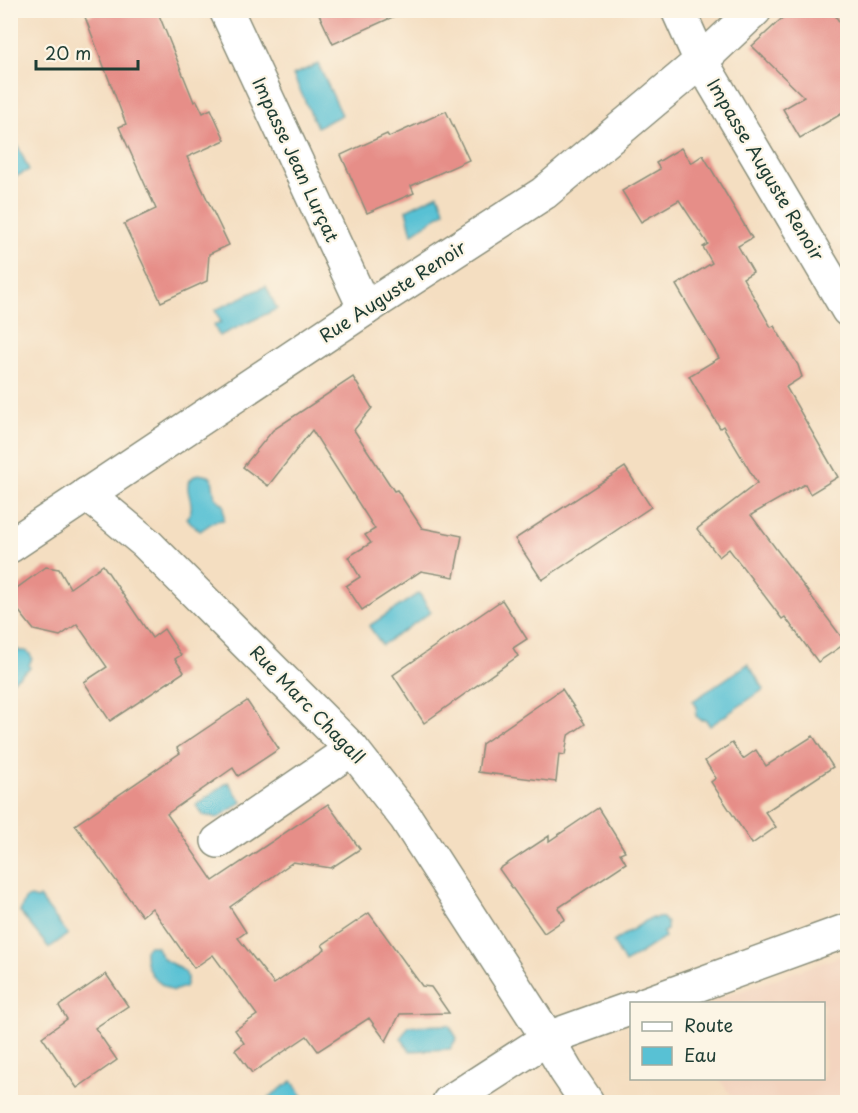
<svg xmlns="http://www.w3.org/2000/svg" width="858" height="1113" viewBox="0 0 858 1113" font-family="'Playpen Sans',sans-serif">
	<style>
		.built { fill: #f3d4bf }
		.water { fill: #58c1d4; stroke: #3c7f84; stroke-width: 1.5 }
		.building { fill: #e68e88 }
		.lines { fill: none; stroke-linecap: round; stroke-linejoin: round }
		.minor-casing { stroke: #8a8e7a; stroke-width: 36 }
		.minor { stroke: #fff; stroke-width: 33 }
		.labels { text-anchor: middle; stroke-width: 4.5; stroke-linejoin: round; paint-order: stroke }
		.street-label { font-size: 18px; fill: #1f3d34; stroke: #fcf5e5 }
	</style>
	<rect width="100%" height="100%" fill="#fcf5e5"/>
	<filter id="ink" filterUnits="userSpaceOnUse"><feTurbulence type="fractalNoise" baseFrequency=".0167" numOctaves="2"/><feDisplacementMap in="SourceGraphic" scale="12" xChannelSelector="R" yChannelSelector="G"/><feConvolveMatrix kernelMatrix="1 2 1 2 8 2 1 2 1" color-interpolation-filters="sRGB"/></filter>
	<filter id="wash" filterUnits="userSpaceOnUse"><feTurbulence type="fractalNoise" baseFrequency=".008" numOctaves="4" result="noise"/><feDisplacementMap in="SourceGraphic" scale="24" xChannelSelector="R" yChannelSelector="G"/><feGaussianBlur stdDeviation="1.35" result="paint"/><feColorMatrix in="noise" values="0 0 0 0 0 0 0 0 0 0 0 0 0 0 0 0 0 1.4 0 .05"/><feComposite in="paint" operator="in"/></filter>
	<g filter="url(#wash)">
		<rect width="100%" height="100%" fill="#f4dec1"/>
		<!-- built -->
		<path class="built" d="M847,954V1102H736L719,1079L824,1078V1004L705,1003Z"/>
		<!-- water -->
		<g class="water">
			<path d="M318,64L342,115L317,127L293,75Z"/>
			<path d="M11,131L29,170L11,179H10Z"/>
			<path d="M438,194L445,211L412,234L406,210Z"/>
			<path d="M266,286L277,309L219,336L214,325L221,322L215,310Z"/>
			<path d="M198,474L209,476L212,479L215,497L224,505V520L215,521L200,531L186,518C202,503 174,486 198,474Z"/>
			<path d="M419,593L431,612L382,645L369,626Z"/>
			<path d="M17,649L19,651C25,650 29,651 32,658L29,665L30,668L11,682V653Z"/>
			<path d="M748,664L764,689L710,726L706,720H701L696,716L697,707L693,701Z"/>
			<path d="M228,782L242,802L218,818L203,815L196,805Z"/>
			<path d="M31,897L37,899L39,897L68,934L49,948L20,912L25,899Z"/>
			<path d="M652,917L654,919L657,917L663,918L667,923V930L663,932L665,937L625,963L613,942Z"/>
			<path d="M148,946H156C158,949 161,956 164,959C174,967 194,969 185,987L173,991C155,982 144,971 145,950Z"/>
			<path d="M449,1025L457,1038L450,1049L410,1051L401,1038L408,1026Z"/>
			<path d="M292,1081L307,1102H273L269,1097Z"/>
		</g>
		<g id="blocks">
			<!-- building -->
			<g class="building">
				<path d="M102,10H157L194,102L197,101L203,113L211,109L225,140L187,157L229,245L209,254L207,281L161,302L124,224L156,209L119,127L126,124L85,17Z"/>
				<path d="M317,10H408L333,44Z"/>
				<path d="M791,10H832L848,36V110L800,138L783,109L804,97L752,46Z"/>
				<path d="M446,111L469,160L411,186L414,193L367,213L341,155L387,134L389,137Z"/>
				<path d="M681,148L691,163L703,155L752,238L738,246L753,272L743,278L771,327L774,326L798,365L802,377L786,387L838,477L810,494L805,484L751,515L846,643L818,662L785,617L782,619L729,549L719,557L697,529L757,483L723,426L720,428L689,376L719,358L676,285L712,263L703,247L708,244L679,200L641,222L622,191L660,169L656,163Z"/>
				<path d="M353,377L372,408L354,430L394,491L397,490L422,528L462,536L454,577L421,571L362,610L346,586L360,577L348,557L371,543L365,535L375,529L312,430L268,486L243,467L273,430Z"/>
				<path d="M625,467L651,507L542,580L515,539Z"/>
				<path d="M103,565L152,638L164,629L181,655L175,659L184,672L110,721L84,682L107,667L77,624L60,636L34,630L10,600V593L46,567L59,569L70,588Z"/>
				<path d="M502,600L527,639L513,648L518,656L424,723L393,675Z"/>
				<path d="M562,689L585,724L568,736L565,755L559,754L556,782L478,772L482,744Z"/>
				<path d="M247,701L279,749L238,776L233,768L167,814L213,881L328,804L360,849L331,868L293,862L230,907L246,932L238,938L274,984L325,949L322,945L369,913L422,986L431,987L449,1013L400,1014L386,1041L369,1018L318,1051L307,1036L252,1073L235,1050L244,1043L235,1030L257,1015L213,955L194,968L152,908L142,916L75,825L180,753L177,748Z"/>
				<path d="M813,736L833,767L765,812L776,827L752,844L711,782L716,778L705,761L732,743L743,759L756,750L766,766Z"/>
				<path d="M598,808L625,851L620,853L626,863L558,908L565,919L544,933L499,869L549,836V841Z"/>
				<path d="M106,974L128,1006L95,1028L117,1060L77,1088L42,1037L67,1019L59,1006Z"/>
			</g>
		</g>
	</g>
	<g filter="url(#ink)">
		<use href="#blocks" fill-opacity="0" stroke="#8a8e7a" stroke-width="1.5"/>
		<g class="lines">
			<defs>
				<g id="minor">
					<path d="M226,10L365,309"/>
					<path d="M678,10L701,61L848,310"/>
					<path d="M87,494L146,543L352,749L406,818L540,1026L566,1071L587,1102"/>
					<path d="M10,546L365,309L544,193L701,61L755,10"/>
					<path d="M218,841L352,749"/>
					<path d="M645,1004L848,930"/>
					<path d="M449,1102L548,1038L632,1008"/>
				</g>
			</defs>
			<!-- minor casing -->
			<use href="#minor" class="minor-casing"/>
			<!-- minor -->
			<use href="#minor" class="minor"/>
		</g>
	</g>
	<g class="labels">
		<!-- street labels -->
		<g class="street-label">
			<text transform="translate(295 160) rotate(65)" y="6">Impasse Jean Lurçat</text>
			<text transform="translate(765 170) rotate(59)" y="6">Impasse Auguste Renoir</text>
			<text transform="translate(393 292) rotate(-33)" y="6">Rue Auguste Renoir</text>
			<text transform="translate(307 705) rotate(46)" y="6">Rue Marc Chagall</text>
		</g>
	</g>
	<!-- margin -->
	<rect width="858" height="1113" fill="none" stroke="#fcf5e5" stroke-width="36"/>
	<!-- legend -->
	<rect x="630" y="1002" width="195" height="78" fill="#fcf5e5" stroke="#a4ab9e" stroke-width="1.5"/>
	<rect x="642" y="1022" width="30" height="9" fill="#ffffff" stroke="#a4ab9e" stroke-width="1.5"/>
	<text x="684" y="1032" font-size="18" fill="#1f3d34">Route</text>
	<rect x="642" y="1047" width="30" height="18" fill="#58c1d4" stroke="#a4ab9e" stroke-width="1.5"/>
	<text x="684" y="1062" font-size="18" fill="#1f3d34">Eau</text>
	<!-- scale -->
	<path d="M36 60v9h102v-9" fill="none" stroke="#1f3d34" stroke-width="3"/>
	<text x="45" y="60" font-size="18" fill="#1f3d34" stroke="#fcf5e5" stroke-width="4.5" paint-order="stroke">20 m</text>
</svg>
